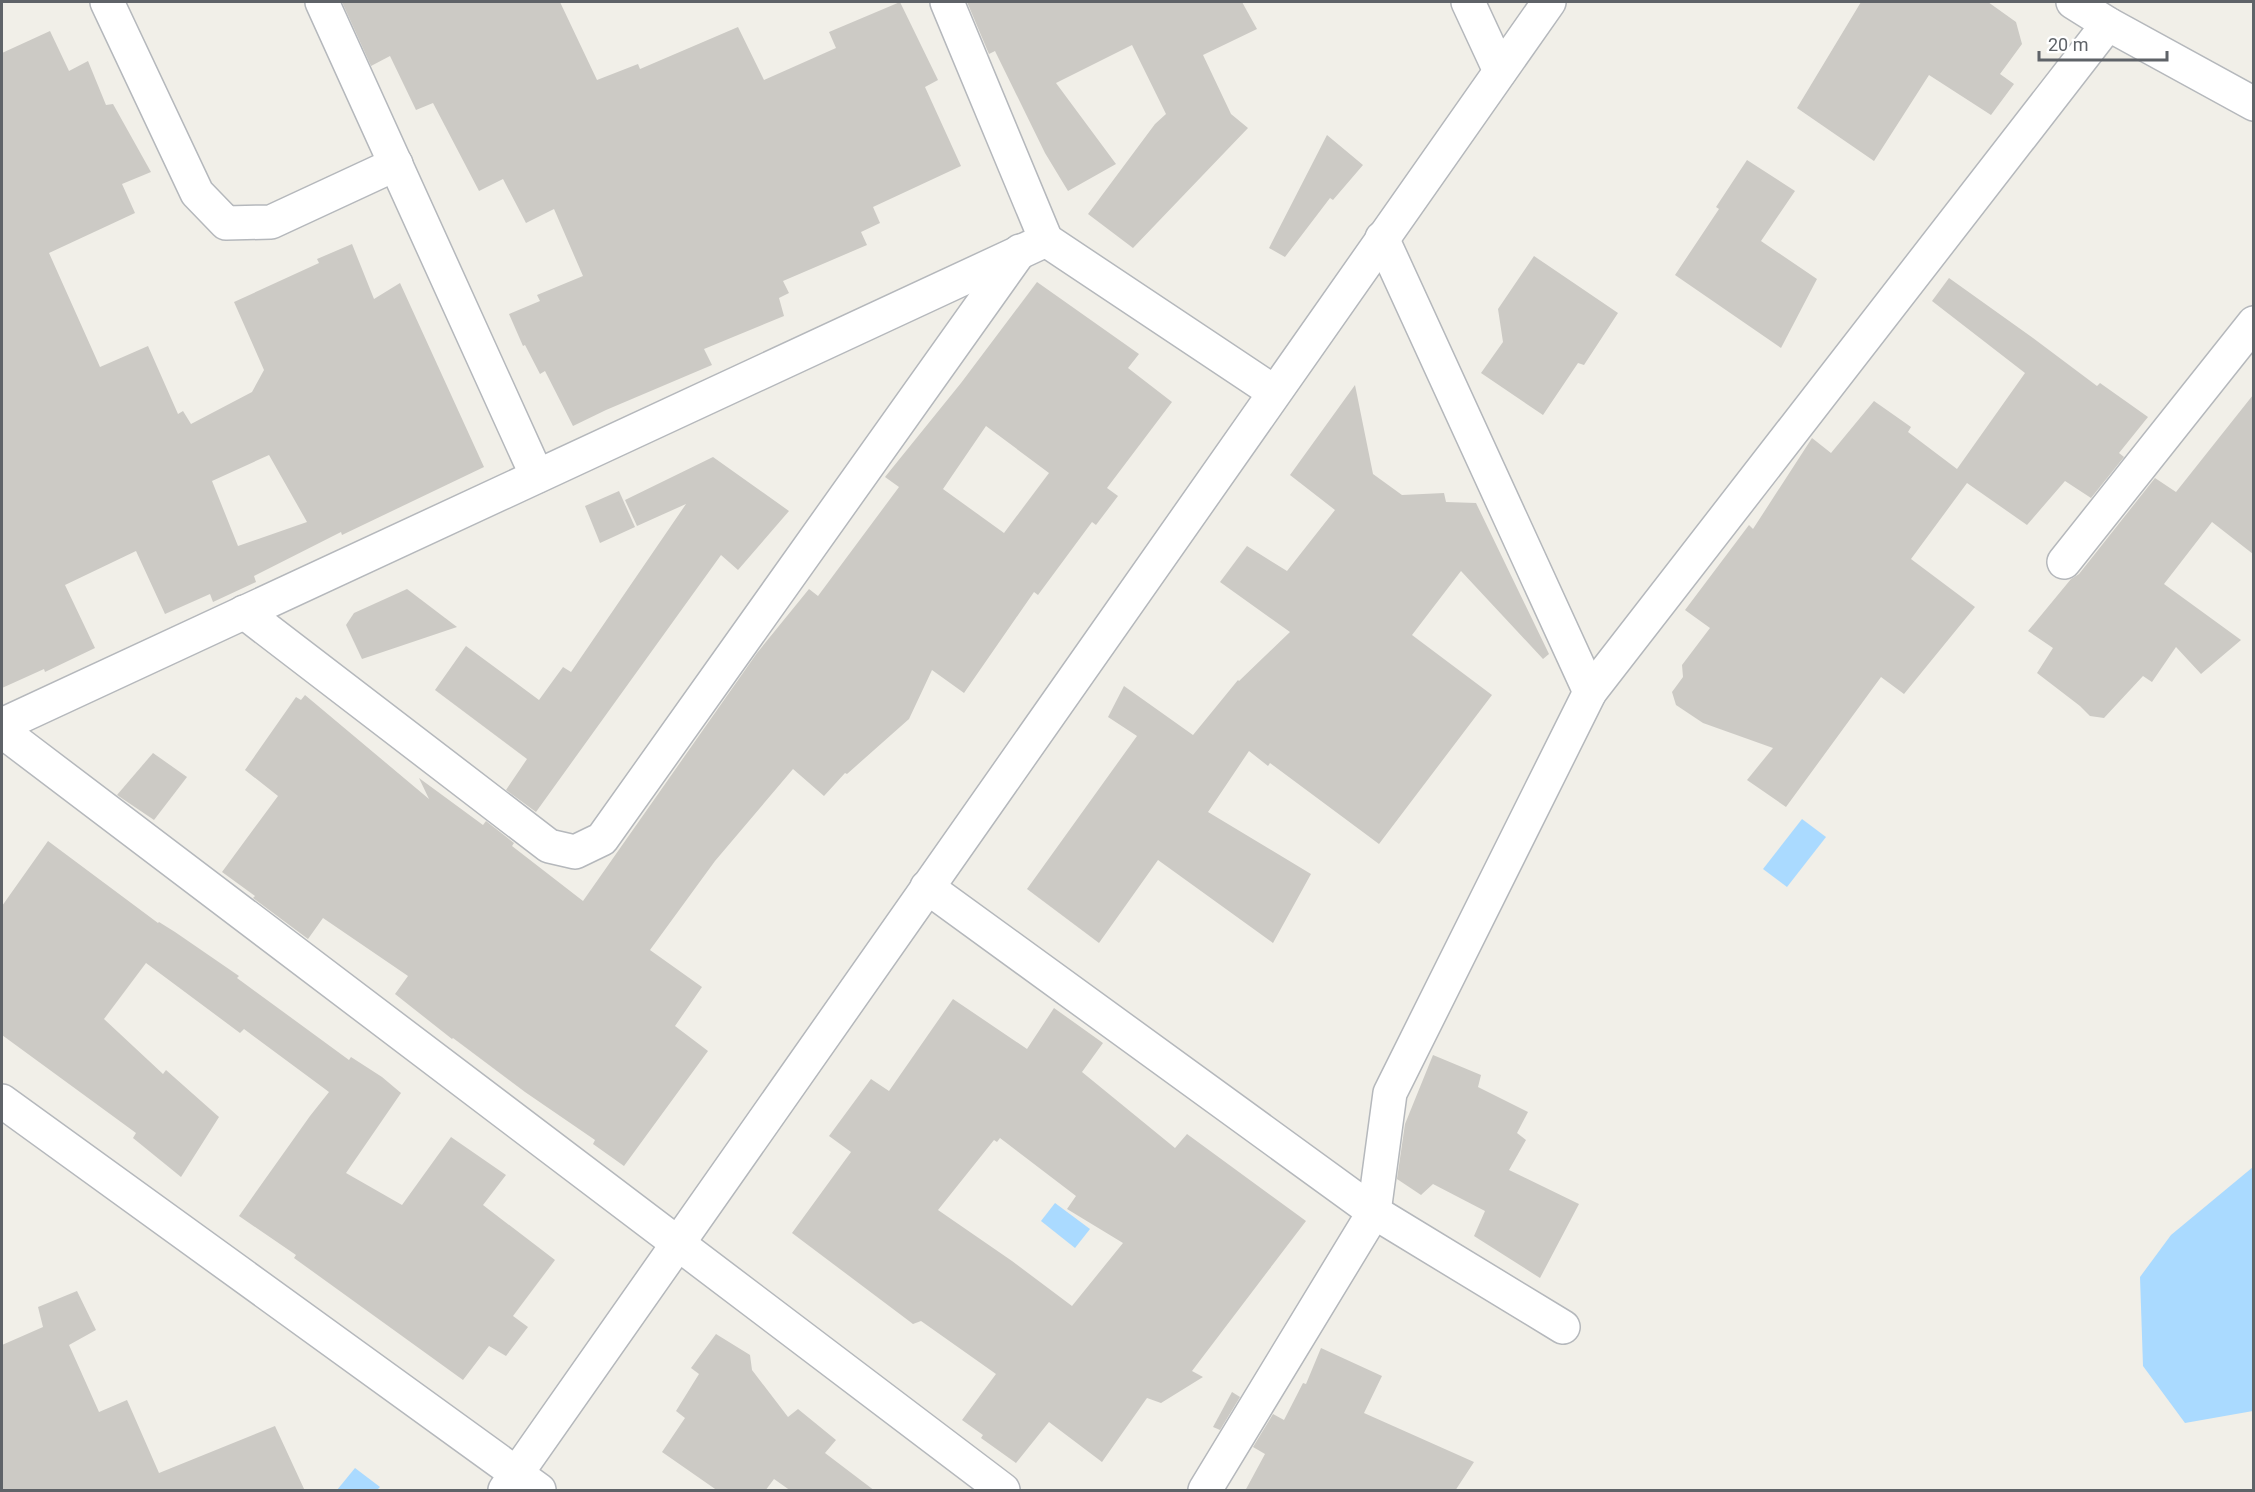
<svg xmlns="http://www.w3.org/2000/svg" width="2255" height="1492" viewBox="0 0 2255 1492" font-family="Roboto,sans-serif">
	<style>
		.water { fill: #aadaff }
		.building { fill: #cccac5; fill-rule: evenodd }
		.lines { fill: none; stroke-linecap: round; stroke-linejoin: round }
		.minor-casing { stroke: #b5b8bc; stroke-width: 36 }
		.minor { stroke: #fff; stroke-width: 33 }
	</style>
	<rect width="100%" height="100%" fill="#f1efe8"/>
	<!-- water -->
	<g class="water">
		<path d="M1802,819L1826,837L1787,887L1763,869Z"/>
		<path d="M2253,1167V1411L2185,1423L2143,1366L2140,1277L2171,1235Z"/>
		<path d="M1055,1203L1090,1229L1075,1248L1041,1221Z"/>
		<path d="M355,1468L380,1487L377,1490H337Z"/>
	</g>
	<!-- building -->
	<g class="building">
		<path d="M342,2H560L597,80L638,64L640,69L738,27L764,80L836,48L829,32L900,2L938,80L925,87L961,166L873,207L880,223L861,232L867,245L783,281L789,293L779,298L784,316L704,349L712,365L606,410L573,426L545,371L540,374L525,345L523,346L509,314L540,301L537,295L583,276L554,209L526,223L503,179L479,191L433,103L416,110L390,56L371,66Z"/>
		<path d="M967,2H1242L1257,29L1203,55L1231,114L1248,128L1133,248L1088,214L1155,124L1166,114L1132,45L1056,83L1116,164L1068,191L1045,153L995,51L989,54Z"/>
		<path d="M1861,2H1988L2016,22L2022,44L2000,74L2014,84L1991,115L1929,75L1874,161L1797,108Z"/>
		<path d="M50,31L69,71L88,61L106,105L113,104L151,172L122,184L135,213L49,253L100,367L148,346L178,414L183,411L191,424L252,392L264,370L234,302L319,263L317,259L352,244L374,299L400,283L484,467L342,535L341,532L254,576L256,582L213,602L210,594L165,614L136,551L65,585L95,648L45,672L44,669L2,688V53ZM269,455L307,522L238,546L212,481Z"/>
		<path d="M1327,135L1363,165L1333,200L1330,198L1285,257L1269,248Z"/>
		<path d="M1747,160L1795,191L1761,241L1817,279L1781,348L1675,275L1719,209L1716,207Z"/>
		<path d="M1534,256L1618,313L1584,365L1578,363L1543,415L1481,373L1503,342L1498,309Z"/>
		<path d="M1949,278L2033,338L2097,386L2100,383L2148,417L2119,453L2124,457L2091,498L2065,481L2027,525L1967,483L1911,559L1975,607L1904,694L1881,677L1786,807L1747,780L1773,748L1703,723L1676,705L1672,692L1683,677L1682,665L1710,628L1685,610L1749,525L1753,529L1812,438L1831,453L1874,401L1911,427L1908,432L1957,469L2025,373L1932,301Z"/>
		<path d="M1037,282L1139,354L1128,368L1172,402L1107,488L1118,496L1096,525L1092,522L1038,595L1034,592L964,693L932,670L909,719L847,774L845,773L824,796L793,769L715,861L650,950L702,987L675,1026L708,1051L624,1166L593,1144L595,1140L525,1092L453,1038L452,1039L395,994L408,976L323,918L308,939L253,898L255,896L222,872L278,796L245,770L296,697L301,700L305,695L429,799L419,778L483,825L486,821L514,843L512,846L583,901L757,653L809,589L818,596L899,487L885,477L961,383ZM986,426L1049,473L1004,533L943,489Z"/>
		<path d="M1355,385L1373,474L1402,495L1444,493L1446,502L1476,503L1549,654L1543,659L1461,571L1412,635L1492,695L1379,844L1270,763L1268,766L1249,751L1208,812L1311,874L1273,943L1158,860L1099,943L1027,889L1137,736L1108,717L1124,686L1193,735L1238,680L1239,681L1290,632L1220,582L1247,546L1287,571L1335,510L1290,475Z"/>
		<path d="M2253,395V554L2212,522L2164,584L2241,640L2201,674L2176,647L2152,682L2143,676L2104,718L2090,716L2080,706L2037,673L2053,648L2028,631L2071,579L2079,574L2155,478L2176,492Z"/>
		<path d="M713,457L789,511L738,570L721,555L536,812L506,790L527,759L435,690L466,646L539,700L563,667L571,672L686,504L637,526L625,500Z"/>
		<path d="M619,491L635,527L600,543L585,506Z"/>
		<path d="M407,589L457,627L362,659L346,625L354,613Z"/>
		<path d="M153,753L187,777L154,820L117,795Z"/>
		<path d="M48,841L158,923L159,922L175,932L239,976L237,978L349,1060L351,1057L382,1077L401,1093L346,1173L402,1205L451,1137L506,1175L483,1205L555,1260L513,1316L528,1327L506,1356L489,1346L463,1380L294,1258L296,1255L239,1216L310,1116L329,1092L244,1029L240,1033L146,963L104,1019L163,1074L166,1070L219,1117L181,1177L133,1138L136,1133L2,1035V906Z"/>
		<path d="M953,999L1027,1049L1054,1008L1103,1043L1082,1072L1175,1148L1187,1134L1306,1221L1192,1371L1203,1377L1161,1403L1147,1398L1102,1462L1049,1422L1016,1463L981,1438L983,1435L962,1420L996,1374L921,1321L913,1324L792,1233L851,1152L829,1136L871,1079L889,1091ZM1000,1138L1076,1196L1067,1209L1123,1243L1072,1306L1012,1261L938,1210L994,1140L997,1142Z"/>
		<path d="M1433,1055L1481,1075L1478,1087L1528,1112L1517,1133L1526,1140L1509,1170L1579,1204L1540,1278L1474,1236L1485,1211L1433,1184L1421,1195L1397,1179L1405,1124Z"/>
		<path d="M77,1291L96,1330L69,1345L99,1412L127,1400L159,1473L275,1426L305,1491H2V1345L43,1327L38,1307Z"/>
		<path d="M716,1334L750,1355L752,1370L788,1417L798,1409L836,1440L825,1453L875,1491H791L774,1479L765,1491H718L662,1452L685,1418L676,1411L699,1374L691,1368Z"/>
		<path d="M1321,1348L1382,1376L1364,1413L1474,1462L1455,1491H1245L1265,1454L1253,1447L1273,1414L1284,1420L1303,1383L1306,1384Z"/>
		<path d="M1232,1392L1240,1397L1220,1430L1213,1427Z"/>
	</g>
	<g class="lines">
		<defs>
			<g id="minor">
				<path d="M107,2L197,193L226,223L271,222L396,164"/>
				<path d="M322,2L537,476"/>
				<path d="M947,2L1046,240L1274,392"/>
				<path d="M1468,2L1500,71"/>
				<path d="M2073,2L2108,24L2254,104"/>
				<path d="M1382,238L1590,692"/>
				<path d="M2064,562L2254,323"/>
				<path d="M244,612L549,846L575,852L602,839L1020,251"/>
				<path d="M2,725L1046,240"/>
				<path d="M2,731L1003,1490"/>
				<path d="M927,887L1374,1212L1563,1327"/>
				<path d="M2,1101L539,1490"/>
				<path d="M505,1490L1549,2"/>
				<path d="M1205,1490L1374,1212L1390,1093L1590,692L2108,24"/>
			</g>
		</defs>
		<!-- minor casing -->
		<use href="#minor" class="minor-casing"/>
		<!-- minor -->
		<use href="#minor" class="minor"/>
	</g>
	<!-- border -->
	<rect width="2255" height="1492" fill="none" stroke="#5f6368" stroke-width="6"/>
	<!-- scale -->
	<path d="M2039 51v9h128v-9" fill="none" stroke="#5f6368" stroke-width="3"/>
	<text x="2048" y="51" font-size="18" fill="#5f6368" stroke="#ffffff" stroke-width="4.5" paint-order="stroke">20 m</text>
</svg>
